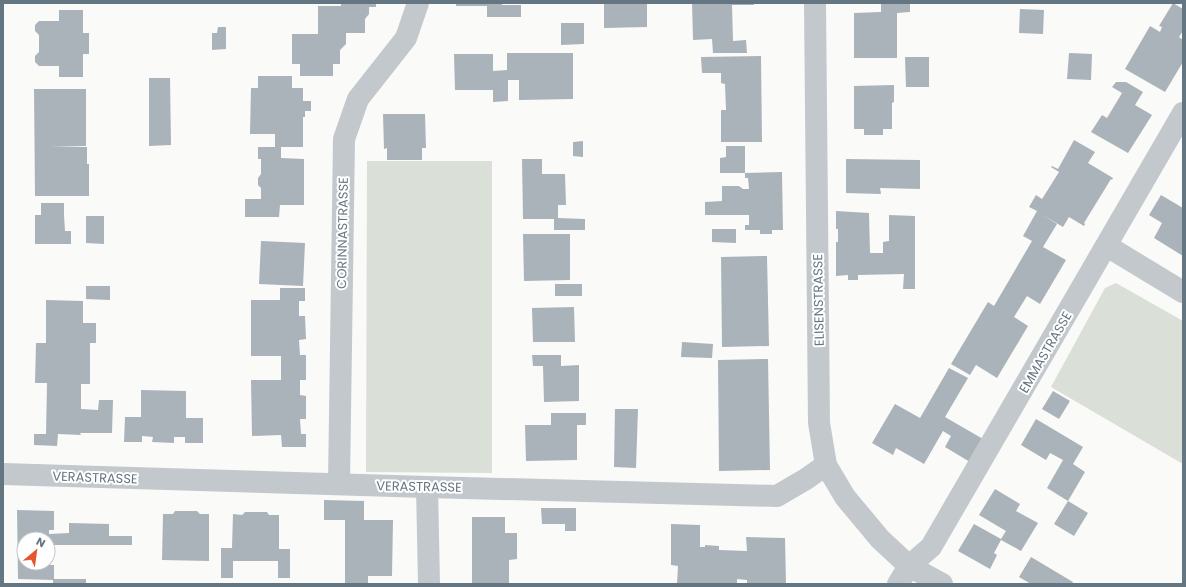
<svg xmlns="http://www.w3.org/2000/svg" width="1186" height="587" viewBox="0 0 1186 587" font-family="Poppins,sans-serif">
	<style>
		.green { fill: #dadfd7 }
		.building { fill: #aab3b9 }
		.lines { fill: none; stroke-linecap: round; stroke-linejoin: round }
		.minor { stroke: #c3c8cc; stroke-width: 22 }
		.labels { text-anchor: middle; stroke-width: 4; stroke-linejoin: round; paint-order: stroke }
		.street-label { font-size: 13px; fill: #657683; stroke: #fff }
	</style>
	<rect width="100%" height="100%" fill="#fafaf8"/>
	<!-- green -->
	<g class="green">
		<path d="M367,161H492V473L366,472Z"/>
		<path d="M1116,283L1183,321V464L1051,387L1105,288Z"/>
	</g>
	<!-- building -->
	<g class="building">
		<path d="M341,3H376V7H369V14L365,19V33H346V44L340,50V64H333V76H300V64H292V34H318V6H341Z"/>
		<path d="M456,3H502V5H521V17H487V6H456Z"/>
		<path d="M604,3H647V27L604,28Z"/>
		<path d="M692,3H754V5H732L733,41L746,40L747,53H713L712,39L693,40Z"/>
		<path d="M881,3H910V12L897,13V58H854V13L881,12Z"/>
		<path d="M1173,3L1183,9V31L1179,37L1183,40V62L1165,92L1125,69L1150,26L1160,32L1162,27L1159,26Z"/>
		<path d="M1020,9L1044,10L1043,34L1019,33Z"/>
		<path d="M59,10H83V33H89V54H83V77H59V66H39L35,62V56L39,52V35L35,31V25L39,21H59Z"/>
		<path d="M561,23H584V44L561,45Z"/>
		<path d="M218,27H226V49L212,50V33H217Z"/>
		<path d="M507,53H573V99L519,100V80H508V101L493,102V90H455L454,54H493V71L507,70Z"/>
		<path d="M1069,53L1092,54L1091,80L1067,79Z"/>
		<path d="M761,56L762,142H721V110H726L725,84L721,83V73H702L701,57Z"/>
		<path d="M905,57H929V87H906Z"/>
		<path d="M258,76H292V88H303V101H311V111H305V117H303V147H281V158L304,159V205H280L279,217H245V199H261V188L258,185V178L261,174V159H258V147H275V134H250L251,88H258Z"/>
		<path d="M149,78H170L171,145L149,146Z"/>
		<path d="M1116,82H1126L1143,92L1135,105L1152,115L1128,153L1091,132L1102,115L1107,118L1122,93L1112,87Z"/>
		<path d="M894,85V102L892,103V129H883V135H864V129H854V86Z"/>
		<path d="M34,89H86V146L50,147H87V164H89V196H35Z"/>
		<path d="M383,114H425L426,148H422V160H387V148L384,149Z"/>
		<path d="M1074,140L1095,152L1088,163L1113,178L1112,180L1111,179L1084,223L1085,224L1084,226L1069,217L1063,227L1041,214L1057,224L1043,247L1066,260L1040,304L1027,296L1014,317L1028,326L997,378L976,365L970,375L951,364L988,302L994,306L1032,241L1023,236L1037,211L1029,207L1036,195L1042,199L1059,172L1051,167L1052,166L1058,169Z"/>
		<path d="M583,141V157L573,156V142Z"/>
		<path d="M726,146H745V173L782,172L783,230H772V234H760V230H745V225H749V215H705V202L722,201V186H739L743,189H749L748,178H745V173H720V158L726,157Z"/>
		<path d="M522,159H542V174H565L566,205H558V218L585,219V230H554V219H523Z"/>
		<path d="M846,159L920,160V189L880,188L881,194L846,193Z"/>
		<path d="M1161,195L1183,208V256L1154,238L1162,223L1149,215Z"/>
		<rect x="41" y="203" width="23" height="12"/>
		<path d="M836,211L869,213L870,253H883V242L889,241V215L915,216V289H903L904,274L858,275V280H848V275L836,276V242H838V229H836Z"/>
		<path d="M35,215H64L65,231H71V244H35Z"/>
		<path d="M86,216H104V244L86,243Z"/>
		<path d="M712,229H736V243L712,242Z"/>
		<path d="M523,234H570V280L524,281Z"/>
		<path d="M261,241L305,243L303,286L259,284Z"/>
		<path d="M767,256L769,346L722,347L721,257Z"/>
		<rect x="555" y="284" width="27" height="12"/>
		<path d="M86,286H110V300L86,299Z"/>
		<path d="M280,288H305V301H299V316H305L306,339L299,340L300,355H306V380H300V395L306,396V419H300L301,434H306V447H282L281,435L252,436L251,380H281V356H251V300H280Z"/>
		<path d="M46,300L83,301V323H96V343H90V384H81V409L98,410L99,400H113L112,433H80L81,435L58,434L57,446L34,445V434H46L47,383H35L36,343H46Z"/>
		<path d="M574,307L575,342H533L532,308Z"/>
		<path d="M682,342L713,344L712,358L681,357Z"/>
		<path d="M532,355H561V366L579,365V401L544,402L543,366H533Z"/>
		<path d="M768,359L770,470L719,471L718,360Z"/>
		<path d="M949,368L968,378L945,417L983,439L970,462L945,447L951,436L943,431L924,464L896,448L893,455L872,443L895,404L920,418Z"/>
		<path d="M141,390L186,391V418H203V443H185V437H174V443L152,442L153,437L142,436V442H124L125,417H141Z"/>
		<path d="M1053,391L1070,401L1059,419L1042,409Z"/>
		<path d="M615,409H638L636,468L614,467Z"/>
		<path d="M551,413H586V425H577V460L526,461L525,425H551Z"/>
		<path d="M1036,419L1083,447L1073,464L1085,472L1068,501L1047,488L1063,460L1050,453L1046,460L1021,445Z"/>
		<path d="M995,489L1020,504L1016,511L1038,523L1021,551L1001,540L994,553L997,555L990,569L958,551L974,524L1001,539L1006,531L979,515Z"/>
		<path d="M324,500L364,501V520H393L392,576H368V584H345V520H324Z"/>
		<path d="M1068,501L1088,513L1074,536L1054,524Z"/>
		<path d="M541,508H576V531H565V524H542Z"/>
		<path d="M17,510L54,511V530H49V534L69,533V523L109,524V536H132V545H48V539H24V563H49V565H54V579H86V584H53V580L18,579Z"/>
		<path d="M175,511H197L200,514H209V561L162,560L163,514H173Z"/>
		<path d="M245,512H267L269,515H279V549H290V578H278V561H233V578H221V548H232L233,514L242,515Z"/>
		<path d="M472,517H505V533H517V559L509,560V584H472Z"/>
		<path d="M671,524L700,525V547H705V545L719,546V550L747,551L746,537L785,538L786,584H747V580L737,579V584H677L678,566L671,565Z"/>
		<path d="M1031,557L1073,582L1072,584H1031L1019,577Z"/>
	</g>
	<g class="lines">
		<!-- minor -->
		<g class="minor">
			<path d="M815,3L819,423L826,465L845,497L880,539L909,566L942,584"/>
			<path d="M1107,246L1183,292"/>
			<path d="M3,474L427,487L777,496L806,479L826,465"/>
			<path d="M339,484L344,139L358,99L406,38L418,3"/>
			<path d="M427,487L429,584"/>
			<path d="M898,584L909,566L931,547L1183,113"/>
		</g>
	</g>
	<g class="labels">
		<!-- street labels -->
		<g class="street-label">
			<text transform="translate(342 233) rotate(-89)" y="5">CORINNASTRASSE</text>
			<text transform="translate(818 300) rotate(-91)" y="5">ELISENSTRASSE</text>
			<text transform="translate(1045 352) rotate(-60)" y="5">EMMASTRASSE</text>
			<text transform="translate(95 477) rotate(2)" y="5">VERASTRASSE</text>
			<text transform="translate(419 486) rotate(1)" y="5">VERASTRASSE</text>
		</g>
	</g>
	<!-- border -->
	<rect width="1186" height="587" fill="none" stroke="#657683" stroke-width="8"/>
	<!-- north arrow -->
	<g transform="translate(36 551) rotate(29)"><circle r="19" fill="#ffffff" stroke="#c1c8cd"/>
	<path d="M0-3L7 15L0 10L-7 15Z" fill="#e4572e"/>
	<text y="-6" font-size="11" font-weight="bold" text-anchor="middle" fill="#657683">N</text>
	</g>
</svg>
